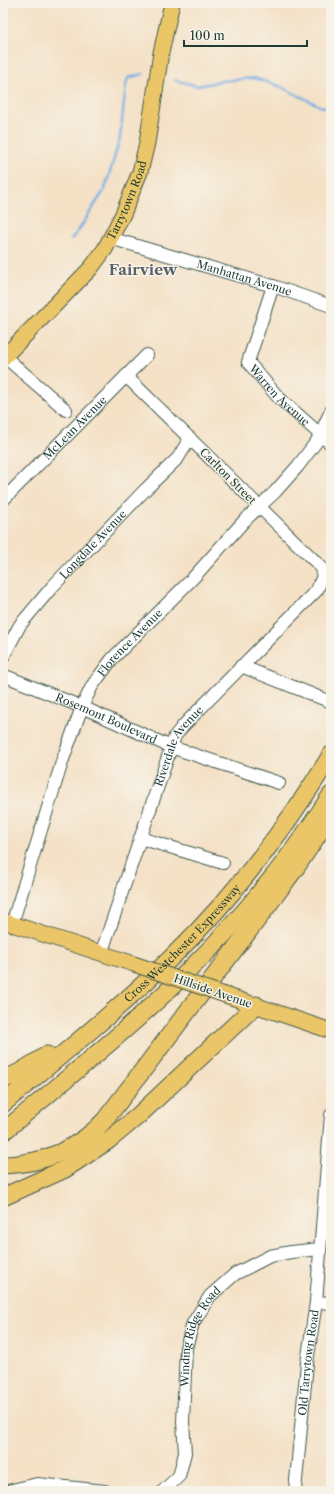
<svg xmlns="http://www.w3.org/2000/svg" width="334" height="1494" viewBox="0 0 334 1494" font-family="'Libre Caslon Text',serif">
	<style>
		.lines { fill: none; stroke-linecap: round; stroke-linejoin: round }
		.stream { stroke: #74ade4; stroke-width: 2.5 }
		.minor-casing { stroke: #3f564a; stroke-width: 14 }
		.major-casing { stroke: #3f564a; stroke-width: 17 }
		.highway-casing { stroke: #3f564a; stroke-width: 19 }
		.minor { stroke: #fff; stroke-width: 12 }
		.major { stroke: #ebc669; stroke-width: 15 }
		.highway { stroke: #ebc669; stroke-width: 17 }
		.major-bridge-casing { stroke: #3f564a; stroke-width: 17; stroke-linecap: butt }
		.major-bridge { stroke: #ebc669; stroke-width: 15 }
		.labels { text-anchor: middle; stroke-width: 3; stroke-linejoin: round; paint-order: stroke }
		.street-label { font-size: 11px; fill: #1f3d34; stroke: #f7f3e8 }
		.district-label { font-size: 15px; font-weight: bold; fill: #595f68; stroke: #f7f3e8 }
	</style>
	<rect width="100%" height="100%" fill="#f7f3e8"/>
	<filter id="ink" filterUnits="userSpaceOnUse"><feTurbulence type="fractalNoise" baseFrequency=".025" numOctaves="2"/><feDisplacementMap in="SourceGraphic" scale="8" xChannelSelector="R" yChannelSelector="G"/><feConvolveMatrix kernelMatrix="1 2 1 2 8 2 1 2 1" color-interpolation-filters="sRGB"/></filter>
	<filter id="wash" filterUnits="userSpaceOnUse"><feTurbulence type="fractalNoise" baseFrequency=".012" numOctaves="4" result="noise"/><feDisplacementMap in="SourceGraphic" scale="16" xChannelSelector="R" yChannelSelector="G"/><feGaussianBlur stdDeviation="0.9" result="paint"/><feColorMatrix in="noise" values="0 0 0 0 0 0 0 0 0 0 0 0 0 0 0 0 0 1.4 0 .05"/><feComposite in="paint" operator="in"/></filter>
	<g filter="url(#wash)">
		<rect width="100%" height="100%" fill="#f4e1c6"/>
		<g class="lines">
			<!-- stream -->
			<g class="stream">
				<path d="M175,80L198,86L221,81L254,78L279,86L322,107H331"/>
				<path d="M71,239L76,234L105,189L120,138L126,85L128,78L143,74"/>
			</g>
		</g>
	</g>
	<g filter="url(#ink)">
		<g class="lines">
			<defs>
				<g id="minor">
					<path id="s1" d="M110,238L273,286L331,306"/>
					<path id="s2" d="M273,286L248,362L278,397L331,444"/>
					<path d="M5,357L66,410"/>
					<path id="s3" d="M3,500L147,355"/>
					<path id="s4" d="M3,657L20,625L52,587L145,490L178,458L190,438"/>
					<path d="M241,666L331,702"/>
					<path id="s5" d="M3,675L82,707L171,747L279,783"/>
					<path d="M140,838L223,863"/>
					<path id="s6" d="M12,924L62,762L82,707L92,686L112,659L193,578L244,521L275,492L298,466L317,441L331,411"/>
					<path id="s7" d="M101,954L175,736L183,726L317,590L322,578L323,573L322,568L126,376"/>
					<path d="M316,1302L331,1303"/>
					<path d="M8,1491L37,1484L105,1491"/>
					<path id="s8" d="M163,1491L179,1476L185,1453L183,1422L186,1348L193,1323L210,1296L235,1274L270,1256L291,1252L320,1249"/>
					<path id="s9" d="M295,1491L307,1363L316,1302L331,1115"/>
				</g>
				<g id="major">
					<path id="s10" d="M3,358L91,268L105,249L123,214L140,172L147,143L161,53L172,3"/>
					<path d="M3,921L134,964"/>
					<path d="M228,996L331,1031"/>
				</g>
				<g id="highway">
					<path d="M3,1080L20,1072L47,1055"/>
					<path id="s11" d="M3,1104C60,1056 119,1009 172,957C234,897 286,828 331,755"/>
					<path d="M3,1132C65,1080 128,1030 186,973C241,920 290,859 331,795"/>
					<path d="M3,1165C43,1164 78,1149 105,1120L260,916L297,866L331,815"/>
					<path d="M3,1197L65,1169L109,1140L138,1116L256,1005"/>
				</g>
			</defs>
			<!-- minor casing -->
			<use href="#minor" class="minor-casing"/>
			<!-- major casing -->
			<use href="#major" class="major-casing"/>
			<!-- highway casing -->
			<use href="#highway" class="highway-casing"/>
			<!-- minor -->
			<use href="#minor" class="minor"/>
			<!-- major -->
			<use href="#major" class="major"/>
			<!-- highway -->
			<use href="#highway" class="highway"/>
			<defs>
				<path id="major-bridge" d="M134,964L228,996"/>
			</defs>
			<!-- major-bridge casing -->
			<use href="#major-bridge" class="major-bridge-casing"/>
			<!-- major-bridge -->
			<use href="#major-bridge" class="major-bridge"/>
		</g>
	</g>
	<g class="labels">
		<!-- street labels -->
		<g class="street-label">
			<text dy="4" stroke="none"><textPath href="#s10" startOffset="203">Tarrytown Road</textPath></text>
			<text dy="4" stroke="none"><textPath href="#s1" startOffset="140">Manhattan Avenue</textPath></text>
			<text dy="4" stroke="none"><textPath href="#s2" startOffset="126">Warren Avenue</textPath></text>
			<text dy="4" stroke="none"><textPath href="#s3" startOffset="102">McLean Avenue</textPath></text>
			<text transform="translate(228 476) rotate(45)" y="4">Carlton Street</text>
			<text dy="4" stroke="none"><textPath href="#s4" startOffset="145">Longdale Avenue</textPath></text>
			<text dy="4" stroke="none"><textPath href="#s6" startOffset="309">Florence Avenue</textPath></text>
			<text dy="4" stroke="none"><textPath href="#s5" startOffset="112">Rosemont Boulevard</textPath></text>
			<text dy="4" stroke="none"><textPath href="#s7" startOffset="223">Riverdale Avenue</textPath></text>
			<text dy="4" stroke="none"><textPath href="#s11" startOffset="241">Cross Westchester Expressway</textPath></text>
			<text transform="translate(213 991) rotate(19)" y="4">Hillside Avenue</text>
			<text dy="4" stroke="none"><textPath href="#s8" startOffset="166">Winding Ridge Road</textPath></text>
			<text dy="4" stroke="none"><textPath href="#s9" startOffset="129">Old Tarrytown Road</textPath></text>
		</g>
		<!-- district labels -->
		<g class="district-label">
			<text x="143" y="275">Fairview</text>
		</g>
	</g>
	<!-- margin -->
	<rect width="334" height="1494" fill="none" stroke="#f7f3e8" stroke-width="16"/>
	<!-- scale -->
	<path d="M184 40v6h123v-6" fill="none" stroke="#1f3d34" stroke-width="2"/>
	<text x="190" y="40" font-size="12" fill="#1f3d34" stroke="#f7f3e8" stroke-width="3" paint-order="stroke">100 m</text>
</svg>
